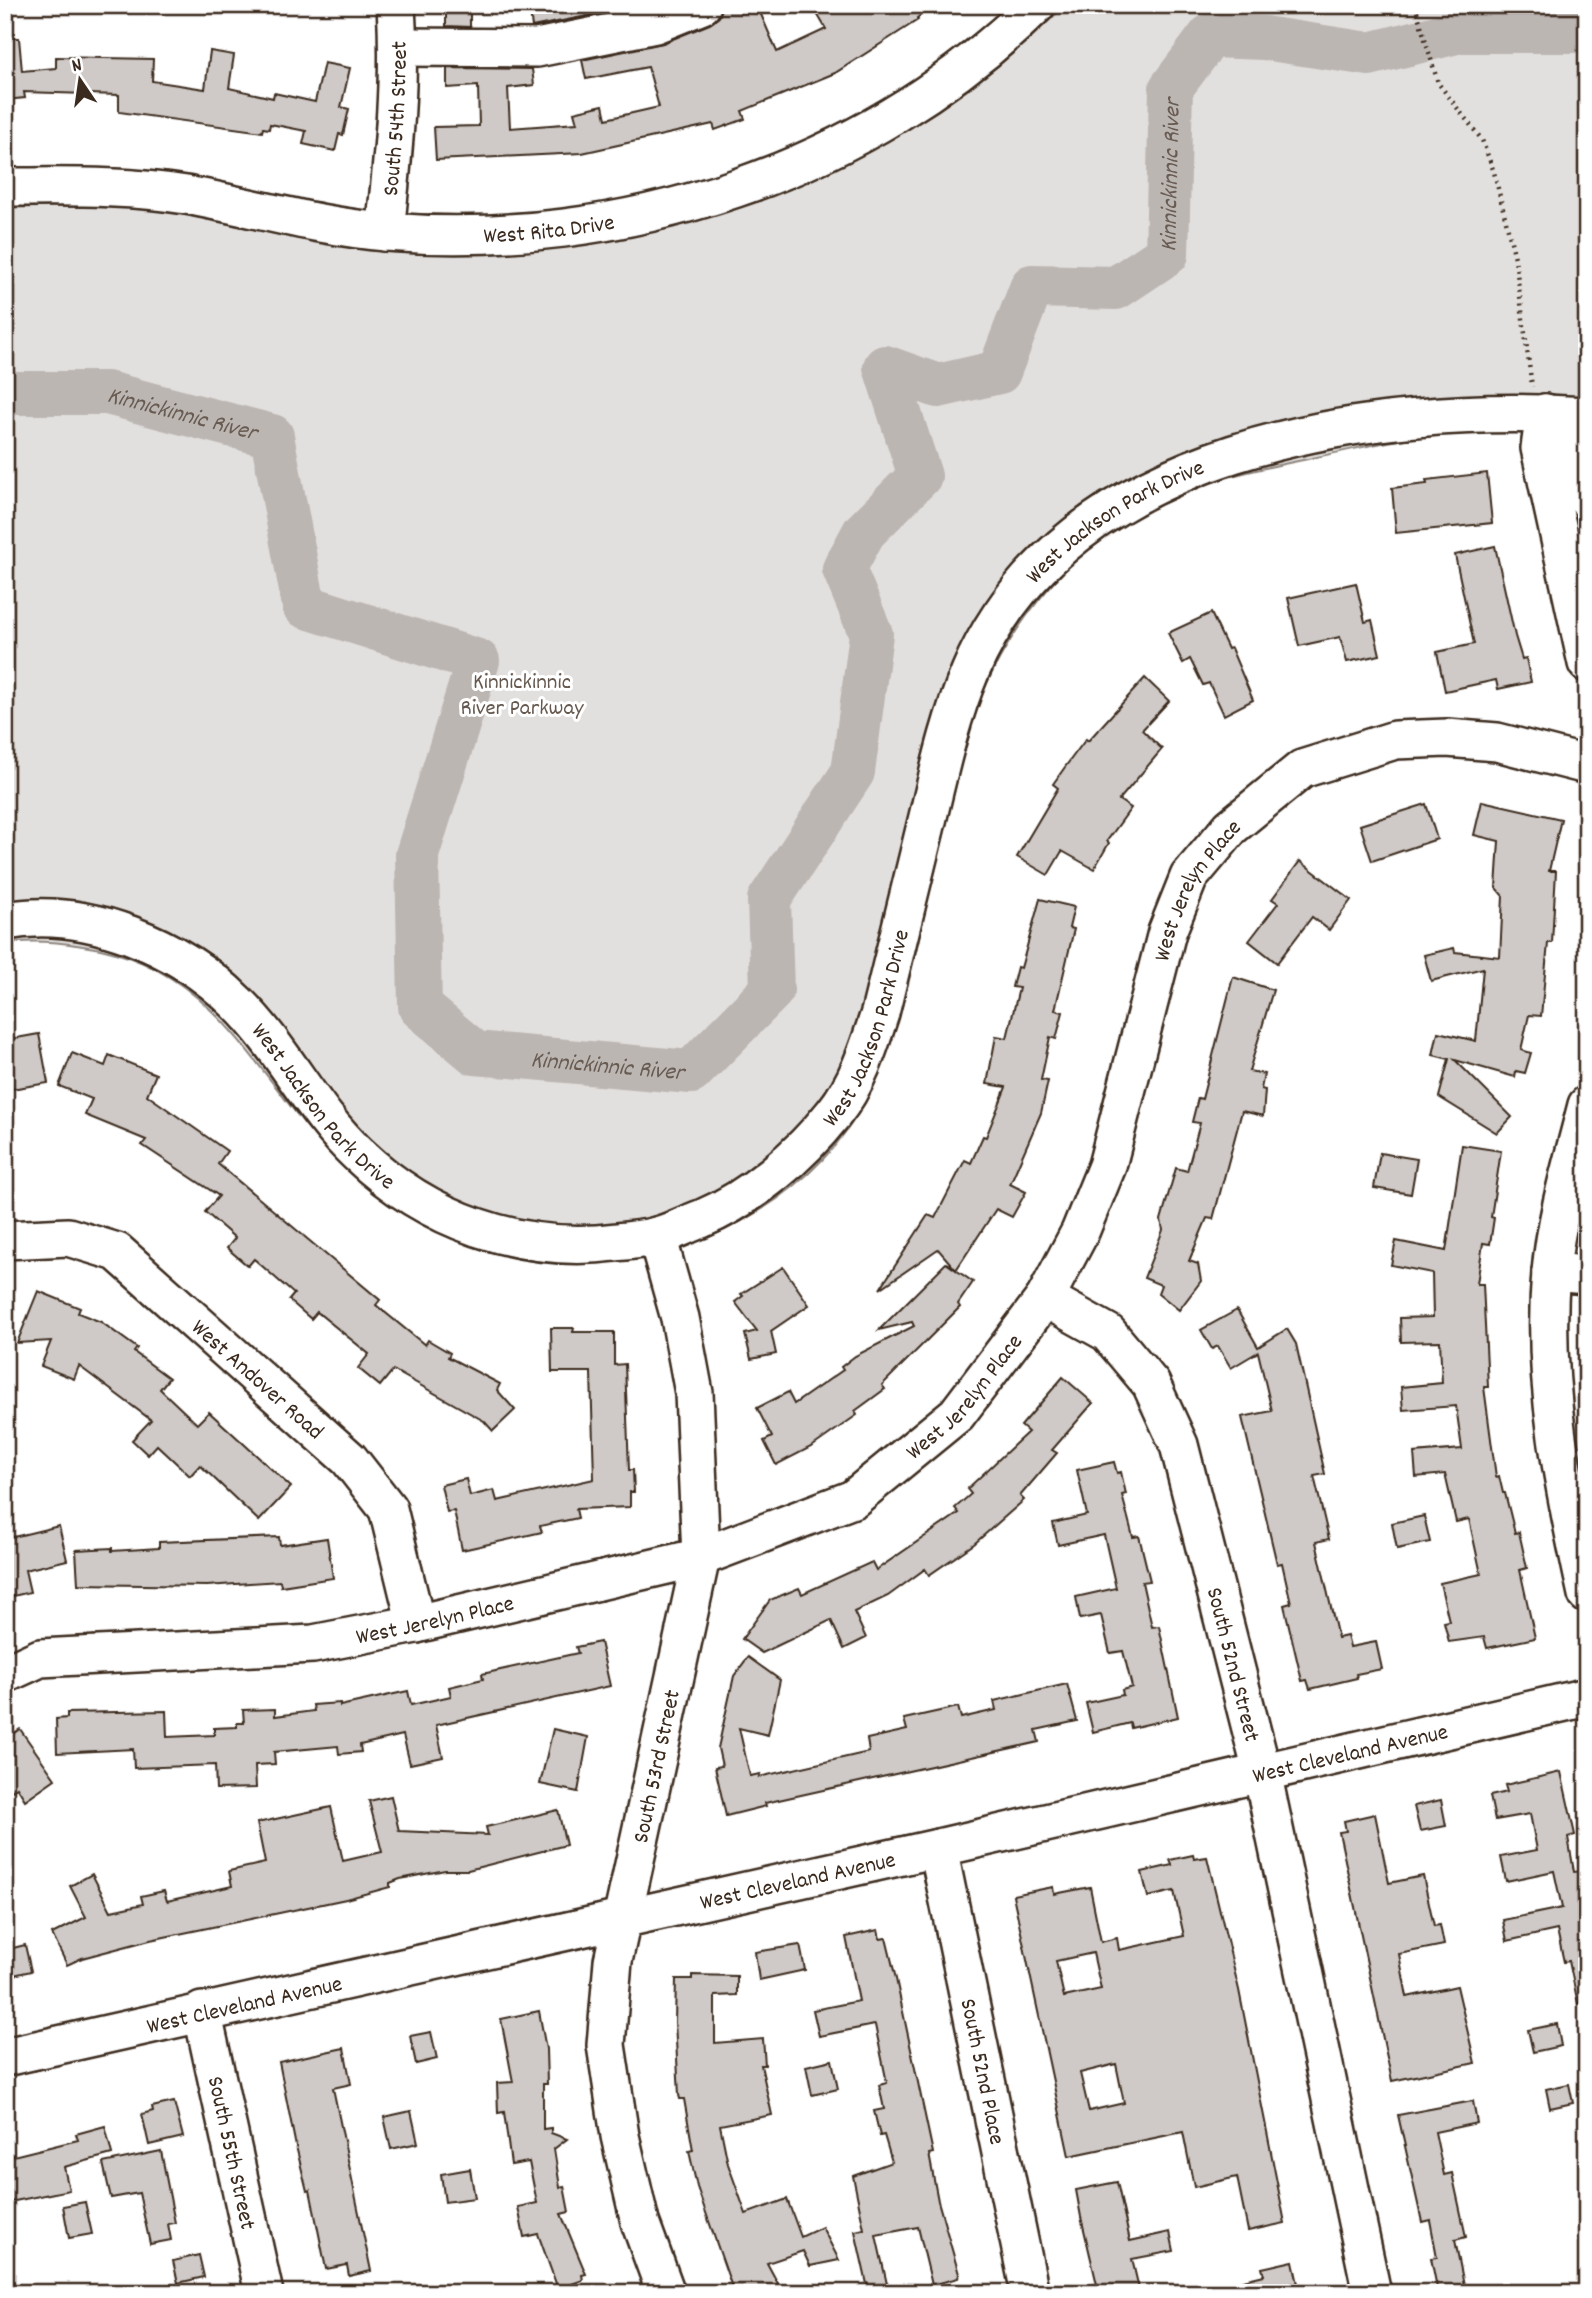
<svg xmlns="http://www.w3.org/2000/svg" width="1592" height="2298" viewBox="0 0 1592 2298" font-family="Dekko,sans-serif">
	<style>
		.green { fill: #e2e0de; stroke: #8e857e; stroke-width: 2 }
		.lines { fill: none; stroke-linecap: round; stroke-linejoin: round }
		.river { stroke: #bcb6b3; stroke-width: 44 }
		.building { fill: #cfcac7; stroke: #3b2a1e; stroke-width: 2; fill-rule: evenodd }
		.minor-casing { stroke: #3b2a1e; stroke-width: 42 }
		.path { stroke: #3b2a1e; stroke-width: 4.5; stroke-dasharray: 2 5; stroke-linecap: butt }
		.minor { stroke: #fff; stroke-width: 37 }
		.labels { text-anchor: middle; stroke-width: 6; stroke-linejoin: round; paint-order: stroke }
		.street-label { font-size: 23px; fill: #3b2a1e; stroke: #fff }
		.park-label { font-size: 23px; fill: #65584e; stroke: #fff }
		.water-label { font-size: 24px; font-style: italic; fill: #685b52; stroke: #fff }
	</style>
	<rect width="100%" height="100%" fill="#fff"/>
	<filter id="ink" filterUnits="userSpaceOnUse"><feTurbulence type="fractalNoise" baseFrequency=".0143" numOctaves="2"/><feDisplacementMap in="SourceGraphic" scale="14" xChannelSelector="R" yChannelSelector="G"/><feConvolveMatrix kernelMatrix="1 2 1 2 8 2 1 2 1" color-interpolation-filters="sRGB"/></filter>
	<g filter="url(#ink)">
		<!-- green -->
		<path class="green" d="M1065,5H1587V435C1548,433 1508,428 1470,431C1415,435 1362,447 1308,459C1268,467 1229,475 1190,489C1081,529 1005,623 968,730C953,790 939,851 925,911C911,974 898,1037 868,1095C820,1190 713,1253 609,1262C521,1270 432,1242 363,1185C264,1103 229,966 83,946C58,942 31,939 5,944V208C60,206 116,204 170,212C233,223 294,241 359,248C614,274 884,189 1065,5Z"/>
		<g class="lines">
			<!-- river -->
			<path class="river" id="s1" d="M5,393H107L272,436L304,606L478,661L417,855L420,1007L475,1053L691,1072L772,990L769,900L853,772L871,634L844,569L864,532L920,476L885,367L938,386L999,372L1032,286L1116,288L1167,254L1171,88L1210,36L1264,38L1369,54L1461,31H1578L1587,21"/>
		</g>
		<!-- building -->
		<g class="building">
			<path d="M529,5H642L532,27Z"/>
			<path d="M723,5H757L777,52L826,29L812,5H934L917,18L918,20L835,73L742,111L745,119L715,130L713,124L582,153L436,160L434,127L479,126L478,86L447,88V68L532,69L534,85L508,88L510,128L577,123L574,112L603,105L606,119L659,107L648,67L586,79L582,60L663,43L710,24L719,17Z"/>
			<path d="M446,8H470V27L446,26Z"/>
			<path d="M5,38H19L22,71L56,68V57L153,59L152,81L205,89L210,51L234,55L229,88L273,98L274,93L315,102L324,63L350,68L341,107L349,109L343,135L339,134L335,151L303,144L306,131L270,124L269,129L263,128L262,132L119,112V95L24,92L25,98L5,100Z"/>
			<path d="M1487,473L1492,523L1396,533L1392,488L1427,484L1426,480Z"/>
			<path d="M1495,546L1515,636L1522,659L1526,658L1531,682L1498,689L1496,680L1445,691L1437,652L1474,644L1455,555Z"/>
			<path d="M1356,583L1365,622L1372,620L1380,655L1347,662L1340,637L1299,646L1288,598Z"/>
			<path d="M1211,613L1228,649L1231,648L1253,700L1224,715L1209,683L1203,685L1190,659L1183,663L1168,633Z"/>
			<path d="M1145,678L1169,701L1142,730L1162,749L1119,800L1131,808L1107,841L1109,843L1094,869L1062,851L1048,875L1017,857L1058,788L1053,784L1065,767L1086,739L1088,741Z"/>
			<path d="M1482,801L1561,819L1549,871H1556L1552,943H1548L1541,1016L1529,1015L1521,1050L1531,1053L1525,1073L1516,1071L1515,1077L1455,1060L1512,1117L1497,1133L1439,1097L1449,1059L1433,1055L1438,1032L1476,1041L1483,968L1431,981L1424,955L1454,948L1455,952L1500,957L1503,896L1496,888L1499,841L1474,835Z"/>
			<path d="M1426,804L1437,839L1372,861L1360,825Z"/>
			<path d="M1300,861L1351,900L1329,930L1312,917L1277,963L1249,941L1278,903L1272,899Z"/>
			<path d="M1040,899L1074,907L1069,928L1074,929L1055,1010L1063,1012L1056,1039L1050,1037L1041,1080L1048,1081L1041,1113L1010,1184L1026,1192L1012,1217L996,1209L956,1270L973,1282L958,1304L960,1307L882,1385L885,1389L855,1411L857,1415L813,1446L776,1465L764,1441L772,1437L757,1408L788,1392L794,1404L843,1370L841,1367L855,1356L914,1326L912,1322L879,1330L946,1263L956,1270L938,1249L880,1289L928,1215L935,1218L965,1160L971,1163L983,1136L986,1137L1006,1087L987,1084L996,1036L1007,1038L1019,988L1012,987L1017,967L1021,968Z"/>
			<path d="M1233,977L1273,990L1249,1071L1264,1074L1261,1089L1265,1090L1263,1116L1242,1111L1213,1219L1207,1218L1189,1261L1198,1264L1201,1281L1179,1310L1158,1293L1161,1285L1144,1278L1163,1230L1161,1220L1176,1168L1187,1171L1200,1123L1192,1122L1198,1098L1202,1099Z"/>
			<path d="M39,1034L48,1083L5,1090V1040Z"/>
			<path d="M72,1053L105,1066L109,1055L156,1074L147,1095L227,1151L218,1164L380,1300L376,1305L425,1345L428,1340L450,1353L448,1357L500,1384L497,1390L515,1410L493,1431L484,1421L393,1370L380,1386L358,1368L369,1354L317,1312L311,1319L289,1300L294,1294L254,1259L248,1266L227,1248L235,1238L205,1212L219,1196L142,1145L146,1140L85,1115L92,1099L59,1086Z"/>
			<path d="M1462,1145L1501,1151L1491,1217L1494,1218L1490,1244L1483,1243L1477,1284H1483L1488,1387H1484L1496,1477L1499,1476L1503,1493H1505L1515,1533L1519,1532L1527,1568L1520,1570L1535,1638L1487,1648L1484,1637L1449,1642L1444,1622L1449,1621L1440,1583L1481,1574L1469,1519L1456,1522L1445,1474L1416,1477L1414,1453L1462,1449L1456,1406L1403,1410L1401,1387L1442,1383L1440,1341L1401,1342L1400,1318L1433,1317L1432,1273L1391,1265L1396,1241L1446,1251Z"/>
			<path d="M1380,1153L1417,1159L1411,1194L1374,1188Z"/>
			<path d="M783,1267L809,1305L771,1331L776,1354L751,1359L745,1334L757,1331L735,1302L743,1296L741,1294Z"/>
			<path d="M38,1291L80,1308L78,1313L101,1322L137,1348L134,1352L169,1378L160,1389L197,1424L209,1412L291,1487L259,1521L200,1465L190,1476L157,1445L148,1455L132,1440L151,1420L79,1366L74,1379L41,1366L51,1341L17,1343Z"/>
			<path d="M1237,1310L1258,1347L1287,1329L1296,1344L1325,1474L1314,1476L1329,1539L1316,1542L1338,1638L1347,1636L1350,1647L1376,1642L1382,1669L1356,1674L1357,1678L1310,1689L1307,1680L1302,1681L1284,1605L1291,1603L1282,1563L1277,1564L1242,1417L1272,1411L1258,1352L1231,1368L1218,1346L1212,1349L1201,1330Z"/>
			<path d="M551,1328H574L573,1332H614V1365L625,1364L629,1470H633L634,1492H630V1507L576,1509L578,1518L540,1526L542,1532L462,1550L454,1511L447,1512L441,1485L466,1479L470,1496L494,1490L497,1501L594,1479L591,1372H552Z"/>
			<path d="M1063,1377L1093,1403L1052,1450L1057,1453L1020,1496L1024,1500L974,1544L929,1575L925,1569L888,1596L854,1612L866,1638L844,1649L831,1620L762,1653L742,1639L770,1600L799,1588L802,1594L872,1562L876,1570L959,1513L955,1508L971,1494L967,1489L1028,1432L1021,1426Z"/>
			<path d="M1114,1462L1117,1473L1121,1472L1126,1494L1122,1495L1133,1537L1139,1536L1150,1581L1142,1582L1152,1627L1159,1626L1178,1717L1131,1728L1130,1723L1093,1732L1086,1703L1123,1695L1122,1690L1132,1687L1123,1651L1110,1653L1101,1615L1080,1619L1076,1597L1116,1588L1104,1535L1058,1545L1053,1523L1087,1515L1077,1470Z"/>
			<path d="M1424,1516L1430,1542L1397,1549L1392,1523Z"/>
			<path d="M59,1526L67,1560L25,1570L30,1592L5,1598V1539Z"/>
			<path d="M279,1537L280,1545L327,1538L333,1578L281,1586L280,1581L207,1586L78,1584L76,1550L112,1548V1551L159,1548V1542Z"/>
			<path d="M600,1642L610,1686L436,1725L443,1757L410,1764L403,1735L360,1745L361,1752L339,1754L338,1746L274,1752L275,1764L255,1765L256,1788L216,1789L215,1765L134,1768L133,1749L57,1753L56,1719L67,1718V1713L166,1711L167,1737L214,1735V1728L237,1727V1723H244L243,1710L275,1709V1716L314,1711L313,1705L340,1703V1706L408,1691L411,1705L451,1696L449,1687L483,1679L482,1674L578,1653L576,1647Z"/>
			<path d="M748,1657L780,1680L768,1735L739,1728L750,1776L760,1774L759,1777L869,1752L867,1739L907,1730L904,1719L958,1707L961,1718L996,1710L994,1701L1067,1684L1077,1721L1036,1730L1039,1742L765,1803L766,1806L726,1816L715,1767L722,1766L718,1748L734,1676Z"/>
			<path d="M20,1729L55,1779L25,1800L17,1787L5,1796V1739Z"/>
			<path d="M553,1729L588,1737L578,1792L540,1784Z"/>
			<path d="M1561,1772L1575,1835L1568,1837L1574,1872L1582,1871L1587,1894V2003L1578,2004L1569,1961L1564,1962L1557,1930L1507,1941L1503,1920L1562,1908L1554,1871L1506,1881L1501,1857L1537,1850L1530,1814L1495,1820L1490,1796L1507,1792L1505,1785Z"/>
			<path d="M391,1796L399,1831L488,1835L486,1827L558,1810L566,1845L468,1870H445L400,1879L390,1883V1887L346,1899L150,1940L82,1958L67,1965L52,1934L86,1917L70,1886L92,1874L111,1911L143,1904L141,1896L164,1891L167,1901L232,1886L229,1871L265,1863L257,1823L331,1807L343,1861L382,1852L369,1801Z"/>
			<path d="M1441,1800L1446,1826L1420,1831L1414,1806Z"/>
			<path d="M1375,1814L1389,1883L1423,1876L1434,1926L1440,1925L1444,1945L1399,1954L1407,1997L1457,1986L1475,2063L1392,2081L1339,1832L1346,1831L1344,1821Z"/>
			<path d="M1193,1855L1194,1859L1207,1857L1239,1990L1285,2223L1248,2231L1237,2177L1194,2187L1183,2132L1069,2156L1013,1895L1053,1887L1054,1894L1090,1887L1101,1942L1117,1938L1119,1950L1184,1936L1174,1891L1148,1897L1142,1872L1172,1865L1170,1860ZM1093,1953L1101,1989L1064,1997L1056,1961ZM1116,2064L1124,2103L1089,2111L1080,2073Z"/>
			<path d="M878,1930L880,1939L886,1938L896,1979L933,2153L929,2154L938,2201L959,2274L958,2278L932,2285L918,2227L876,2235L889,2293H869L855,2231L864,2229L853,2176L892,2162L884,2135L880,2136L874,2111L884,2109L879,2085L887,2083L875,2025L819,2036L813,2010L859,2001L846,1937Z"/>
			<path d="M25,1945L31,1971L5,1977V1950Z"/>
			<path d="M800,1945L805,1970L759,1980L755,1952Z"/>
			<path d="M692,1975L737,1976V1995L715,1996V2043L763,2039L765,2065H761L772,2115L720,2125L728,2164L746,2214L787,2199L801,2237L822,2227L839,2260L810,2266L803,2251L767,2263L783,2293H734L697,2187L689,2151L693,2150L684,2099H680L679,2095L675,2022L676,1979H692Z"/>
			<path d="M539,2011L546,2049L547,2084H543V2129L551,2128V2133L567,2139L554,2149L560,2187L564,2186L569,2212L561,2214L586,2274L582,2275L583,2280L558,2289L538,2234L524,2237L518,2207L537,2203L529,2162L511,2165L504,2112L498,2113L497,2083L513,2082L501,2019Z"/>
			<path d="M1557,2024L1561,2046L1533,2052L1528,2030Z"/>
			<path d="M431,2032L437,2059L416,2064L410,2036Z"/>
			<path d="M344,2048L351,2084L333,2088L371,2271L349,2276L347,2265L326,2269L310,2190L307,2191L295,2142L279,2062Z"/>
			<path d="M832,2060L838,2089L812,2095L806,2066Z"/>
			<path d="M1569,2084L1573,2103L1550,2108L1546,2089Z"/>
			<path d="M1473,2101L1477,2123L1435,2132L1444,2175L1452,2173L1466,2237L1455,2240L1465,2290L1438,2293L1431,2258L1437,2257L1430,2220L1422,2222L1398,2115Z"/>
			<path d="M174,2102L183,2137L149,2145L142,2114L153,2111L152,2107Z"/>
			<path d="M411,2111L418,2143L391,2149L384,2117Z"/>
			<path d="M105,2126L112,2154L64,2167L69,2190L5,2203V2158L78,2140L76,2134Z"/>
			<path d="M161,2151L175,2223L168,2224L171,2240L150,2244L139,2193L111,2198L103,2163Z"/>
			<path d="M470,2169L475,2198L445,2202L441,2174Z"/>
			<path d="M1117,2182L1130,2241L1170,2232L1174,2251L1132,2259L1140,2293H1099L1081,2217L1076,2190Z"/>
			<path d="M85,2202L92,2234L69,2238L63,2206Z"/>
			<path d="M199,2255L204,2277L178,2283L173,2261Z"/>
			<path d="M1293,2261L1300,2293H1224L1223,2285L1264,2275L1262,2268Z"/>
		</g>
		<g class="lines">
			<defs>
				<g id="minor">
					<path d="M399,47L537,48L655,24L702,5"/>
					<path id="s2" d="M5,187C65,187 127,185 186,195C253,207 319,227 386,232C622,251 866,172 1036,5"/>
					<path id="s3" d="M385,232C393,156 401,82 396,5"/>
					<path d="M1545,413L1540,448L1587,663"/>
					<path d="M1545,413L1574,442L1587,499"/>
					<path id="s4" d="M5,921C87,906 180,946 237,1003C283,1048 311,1110 358,1154C427,1220 521,1254 616,1242C630,1240 646,1240 660,1235C674,1231 687,1224 701,1219C751,1198 800,1156 834,1113C857,1085 869,1047 880,1013C896,949 911,885 927,821C939,771 950,720 970,672C1065,446 1371,402 1587,416"/>
					<path d="M1587,1105C1573,1160 1556,1215 1551,1272C1541,1380 1564,1489 1587,1594"/>
					<path d="M657,1236L680,1318L694,1393L701,1557L613,1961L606,2045L620,2136L640,2222L666,2293"/>
					<path id="s5" d="M5,1240L68,1237L117,1252L349,1459L388,1509L416,1624"/>
					<path d="M1551,1272L1587,1275"/>
					<path id="s6" d="M1045,1298L1108,1333L1151,1384L1179,1445L1262,1772L1372,2293"/>
					<path id="s7" d="M5,1674L40,1658L313,1644L416,1624L701,1557L853,1499L957,1414L1045,1298L1080,1232L1107,1166L1167,932L1189,877L1231,827L1302,769L1395,740L1447,738L1497,742L1587,765"/>
					<path id="s8" d="M938,1848L1030,2293"/>
					<path id="s9" d="M202,2011L264,2293"/>
					<path id="s10" d="M5,2057L938,1848L1587,1697"/>
				</g>
			</defs>
			<!-- minor casing -->
			<use href="#minor" class="minor-casing"/>
			<!-- path -->
			<path class="path" d="M1415,5L1438,83L1482,140L1494,172L1515,258L1532,387"/>
			<!-- minor -->
			<use href="#minor" class="minor"/>
		</g>
	</g>
	<g class="labels">
		<!-- street labels -->
		<g class="street-label">
			<text dy="8" stroke="none"><textPath href="#s3" startOffset="114">South 54th Street</textPath></text>
			<text dy="8" stroke="none"><textPath href="#s2" startOffset="548">West Rita Drive</textPath></text>
			<text dy="8" stroke="none"><textPath href="#s4" startOffset="1670">West Jackson Park Drive</textPath></text>
			<text dy="8" stroke="none"><textPath href="#s7" startOffset="1591">West Jerelyn Place</textPath></text>
			<text dy="8" stroke="none"><textPath href="#s4" startOffset="1083">West Jackson Park Drive</textPath></text>
			<text dy="8" stroke="none"><textPath href="#s4" startOffset="390">West Jackson Park Drive</textPath></text>
			<text dy="8" stroke="none"><textPath href="#s5" startOffset="304">West Andover Road</textPath></text>
			<text dy="8" stroke="none"><textPath href="#s7" startOffset="1024">West Jerelyn Place</textPath></text>
			<text dy="8" stroke="none"><textPath href="#s7" startOffset="436">West Jerelyn Place</textPath></text>
			<text dy="8" stroke="none"><textPath href="#s6" startOffset="432">South 52nd Street</textPath></text>
			<text dy="8" stroke="none"><textPath href="#s10" startOffset="1379">West Cleveland Avenue</textPath></text>
			<text transform="translate(655 1766) rotate(-78)" y="8">South 53rd Street</text>
			<text dy="8" stroke="none"><textPath href="#s10" startOffset="812">West Cleveland Avenue</textPath></text>
			<text dy="8" stroke="none"><textPath href="#s10" startOffset="245">West Cleveland Avenue</textPath></text>
			<text dy="8" stroke="none"><textPath href="#s8" startOffset="228">South 52nd Place</textPath></text>
			<text dy="8" stroke="none"><textPath href="#s9" startOffset="145">South 55th Street</textPath></text>
		</g>
		<!-- park labels -->
		<g class="park-label">
			<text x="522" y="688">Kinnickinnic<tspan x="522" dy="26">River Parkway</tspan></text>
		</g>
		<!-- water labels -->
		<g class="water-label">
			<text dy="8" stroke="none"><textPath href="#s1" startOffset="2511">Kinnickinnic River</textPath></text>
			<text dy="8" stroke="none"><textPath href="#s1" startOffset="180">Kinnickinnic River</textPath></text>
			<text dy="8" stroke="none"><textPath href="#s1" startOffset="1188">Kinnickinnic River</textPath></text>
		</g>
	</g>
	<!-- margin -->
	<rect width="1592" height="2298" fill="none" stroke="#fff" stroke-width="28"/>
	<rect x="14" y="14" width="1564" height="2270" fill="none" stroke="#3b2a1e" stroke-width="2.5" filter="url(#ink)"/>
	<!-- north arrow -->
	<g transform="translate(80 80) rotate(347)" stroke="#ffffff" stroke-width="5" paint-order="stroke">
	<path d="M0-5L12 26L0 18L-12 26Z" fill="#3b2a1e"/>
	<text y="-10" font-size="19" font-weight="bold" text-anchor="middle" fill="#3b2a1e">N</text>
	</g>
</svg>
